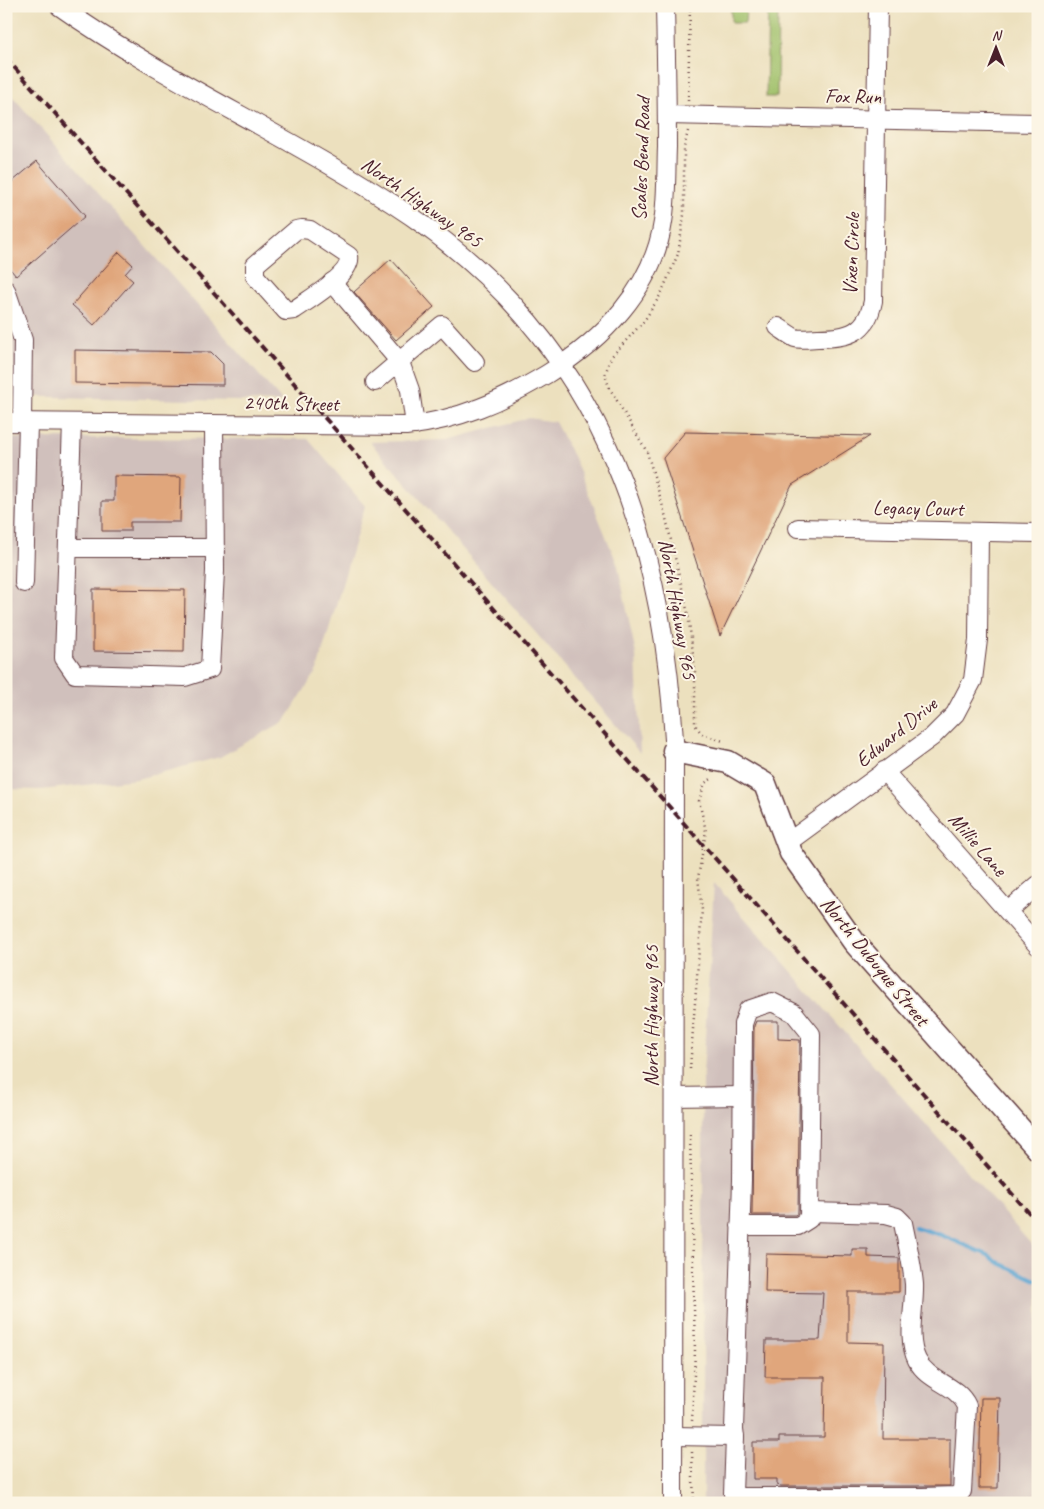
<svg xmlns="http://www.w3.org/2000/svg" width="1044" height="1509" viewBox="0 0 1044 1509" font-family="Caveat,sans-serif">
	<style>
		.industrial { fill: #d0c0bc }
		.green { fill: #9ebf68; stroke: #746f4a }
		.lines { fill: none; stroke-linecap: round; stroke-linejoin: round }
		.stream { stroke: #59a3d1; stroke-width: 4 }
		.building { fill: #e0a67b }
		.minor-casing { stroke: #623c41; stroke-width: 20 }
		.major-casing { stroke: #623c41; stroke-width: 25 }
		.path { stroke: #623c41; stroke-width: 2.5; stroke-dasharray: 1 4; stroke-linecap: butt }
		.minor { stroke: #fff; stroke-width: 18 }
		.major { stroke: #fff; stroke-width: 22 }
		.rail { stroke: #4a1f2b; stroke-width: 4; stroke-dasharray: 8 4; stroke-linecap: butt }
		.labels { text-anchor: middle; stroke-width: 4; stroke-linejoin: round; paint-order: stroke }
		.street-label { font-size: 21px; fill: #4a1f2b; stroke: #fcf5e5 }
	</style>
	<rect width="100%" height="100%" fill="#fcf5e5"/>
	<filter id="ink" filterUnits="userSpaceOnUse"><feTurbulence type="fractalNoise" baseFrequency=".02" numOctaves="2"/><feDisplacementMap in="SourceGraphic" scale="10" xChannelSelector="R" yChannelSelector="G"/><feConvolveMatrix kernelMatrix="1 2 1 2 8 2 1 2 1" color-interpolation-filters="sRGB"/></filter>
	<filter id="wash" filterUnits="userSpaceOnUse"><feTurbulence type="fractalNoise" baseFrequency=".0096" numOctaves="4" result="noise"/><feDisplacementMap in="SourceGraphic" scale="20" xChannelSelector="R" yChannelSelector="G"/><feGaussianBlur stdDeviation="1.12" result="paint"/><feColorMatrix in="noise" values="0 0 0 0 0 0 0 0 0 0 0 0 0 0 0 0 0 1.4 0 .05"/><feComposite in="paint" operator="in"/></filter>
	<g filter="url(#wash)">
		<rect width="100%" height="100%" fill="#ece0be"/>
		<!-- industrial -->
		<g class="industrial">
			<path d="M6,89L283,402L6,396Z"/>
			<path d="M529,418L555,422L575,460L618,566L636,655L640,753L370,442L447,440Z"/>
			<path d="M6,438L308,439L365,506L317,670L285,721L220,757L137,779L41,790L6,789Z"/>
			<path d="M714,883L1038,1252V1503H703V1075Z"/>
		</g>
		<!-- green -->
		<g class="green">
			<path d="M768,6H778L777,97H766Z"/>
			<path d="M731,8L746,9L745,23H731Z"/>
		</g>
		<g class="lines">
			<!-- stream -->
			<path class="stream" d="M915,1227L941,1235L988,1255L1001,1264L1038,1281"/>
		</g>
		<g id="blocks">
			<!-- building -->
			<g class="building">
				<path d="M37,161L85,216L16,276L6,264V187Z"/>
				<path d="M119,252L133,265L125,274L133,281L94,325L72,305Z"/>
				<path d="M391,259L434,307L396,340L354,292Z"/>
				<path d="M75,350L211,352L223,364V385L75,383Z"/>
				<path d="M685,432L870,436L792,485L720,636L663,458Z"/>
				<path d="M114,476L181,477L180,522H130V531H102V501H114Z"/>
				<path d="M93,589L185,590L184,652L93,651Z"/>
				<path d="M756,1021H778V1039L800,1040L798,1213L795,1215H752L754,1026Z"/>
				<path d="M852,1249H868V1257L899,1258V1292H848V1342L884,1343L883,1439H950V1486H781L777,1485V1479H753V1442H779V1437H824L825,1377H765L766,1340H820L823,1293L765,1292L766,1254L852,1256Z"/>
				<path d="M981,1398H1000L998,1488H979Z"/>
			</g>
		</g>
	</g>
	<g filter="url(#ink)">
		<use href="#blocks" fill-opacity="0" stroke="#623c41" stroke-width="1"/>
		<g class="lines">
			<defs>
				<g id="minor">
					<path d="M59,6C171,85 298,139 411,216C595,342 662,526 674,740L673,1503"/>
					<path d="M667,115L1038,123"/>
					<path d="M302,229L310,230L349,256C353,274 308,300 294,310L286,311L255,276V265L296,230Z"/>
					<path d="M332,282L400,362L410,390L415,425"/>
					<path d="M6,290L23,340L22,422"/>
					<path d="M778,327C783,330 789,335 795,338C801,340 811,338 818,338C848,338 867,333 873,301L878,6"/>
					<path d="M375,382L442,325L475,362"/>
					<path d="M6,422L406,426C459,420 502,401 547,374C602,340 653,289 663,222C667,198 666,172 667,147C667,100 666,53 665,6"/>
					<path d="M72,423L64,658L75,674L185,677L210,669L215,571L214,424"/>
					<path d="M798,528L1038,533"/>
					<path d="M69,548H215"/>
					<path d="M24,583L28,422"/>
					<path d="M884,771L1038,946"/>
					<path d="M787,843L932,737L955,714L973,680L978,640L979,532"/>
					<path d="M1008,911L1038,885"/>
					<path d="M674,1097L742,1096"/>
					<path d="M673,1436L735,1437L734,1429L742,1180L743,1024L748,1010L772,1002L794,1013L811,1034L809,1219L798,1226H740"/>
					<path d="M735,1437L733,1494L737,1497H922L956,1496L962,1491L967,1406C957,1384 928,1382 917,1360C906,1338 915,1308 914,1284C912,1263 907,1243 903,1223L897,1217L886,1214L810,1212"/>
				</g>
				<path id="major" d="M674,751L728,762L765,784L791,853L854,942L1038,1149"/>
			</defs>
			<!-- minor casing -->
			<use href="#minor" class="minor-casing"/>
			<!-- major casing -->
			<use href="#major" class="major-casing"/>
			<!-- path -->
			<g class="path">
				<path d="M688,101L690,6"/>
				<path d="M688,131L684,148V215L678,254L661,294L644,321L611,357L605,375L609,387L647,452L665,514L688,614L695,669V725L702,734L723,741"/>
				<path d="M690,1069L702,910L698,878L706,831L699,801L705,783L713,778"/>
				<path d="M690,1135L695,1351L692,1421"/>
				<path d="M692,1452L694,1503"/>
			</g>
			<!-- minor -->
			<use href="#minor" class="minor"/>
			<!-- major -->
			<use href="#major" class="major"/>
			<!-- rail -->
			<path class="rail" d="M6,58L1038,1223"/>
		</g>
	</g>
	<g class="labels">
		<!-- street labels -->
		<g class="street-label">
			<text transform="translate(853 96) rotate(1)" y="7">Fox Run</text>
			<text transform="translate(641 159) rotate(-88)" y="7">Scales Bend Road</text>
			<text transform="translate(422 202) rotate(35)" y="7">North Highway 965</text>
			<text transform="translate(851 254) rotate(-88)" y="7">Vixen Circle</text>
			<text transform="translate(291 403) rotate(1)" y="7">240th Street</text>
			<text transform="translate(918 508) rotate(1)" y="7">Legacy Court</text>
			<text transform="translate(678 609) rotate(80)" y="7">North Highway 965</text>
			<text transform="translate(896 732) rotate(-39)" y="7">Edward Drive</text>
			<text transform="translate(978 844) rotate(49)" y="7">Millie Lane</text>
			<text transform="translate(875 961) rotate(51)" y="7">North Dubuque Street</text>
			<text transform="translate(651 1016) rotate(-90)" y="7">North Highway 965</text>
		</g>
	</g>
	<!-- margin -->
	<rect width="1044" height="1509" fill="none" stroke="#fcf5e5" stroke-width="25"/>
	<!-- north arrow -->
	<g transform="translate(996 48)" stroke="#fcf5e5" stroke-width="4" paint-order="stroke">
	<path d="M0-4L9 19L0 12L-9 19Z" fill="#4a1f2b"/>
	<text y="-8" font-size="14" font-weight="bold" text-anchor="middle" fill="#4a1f2b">N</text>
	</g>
</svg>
